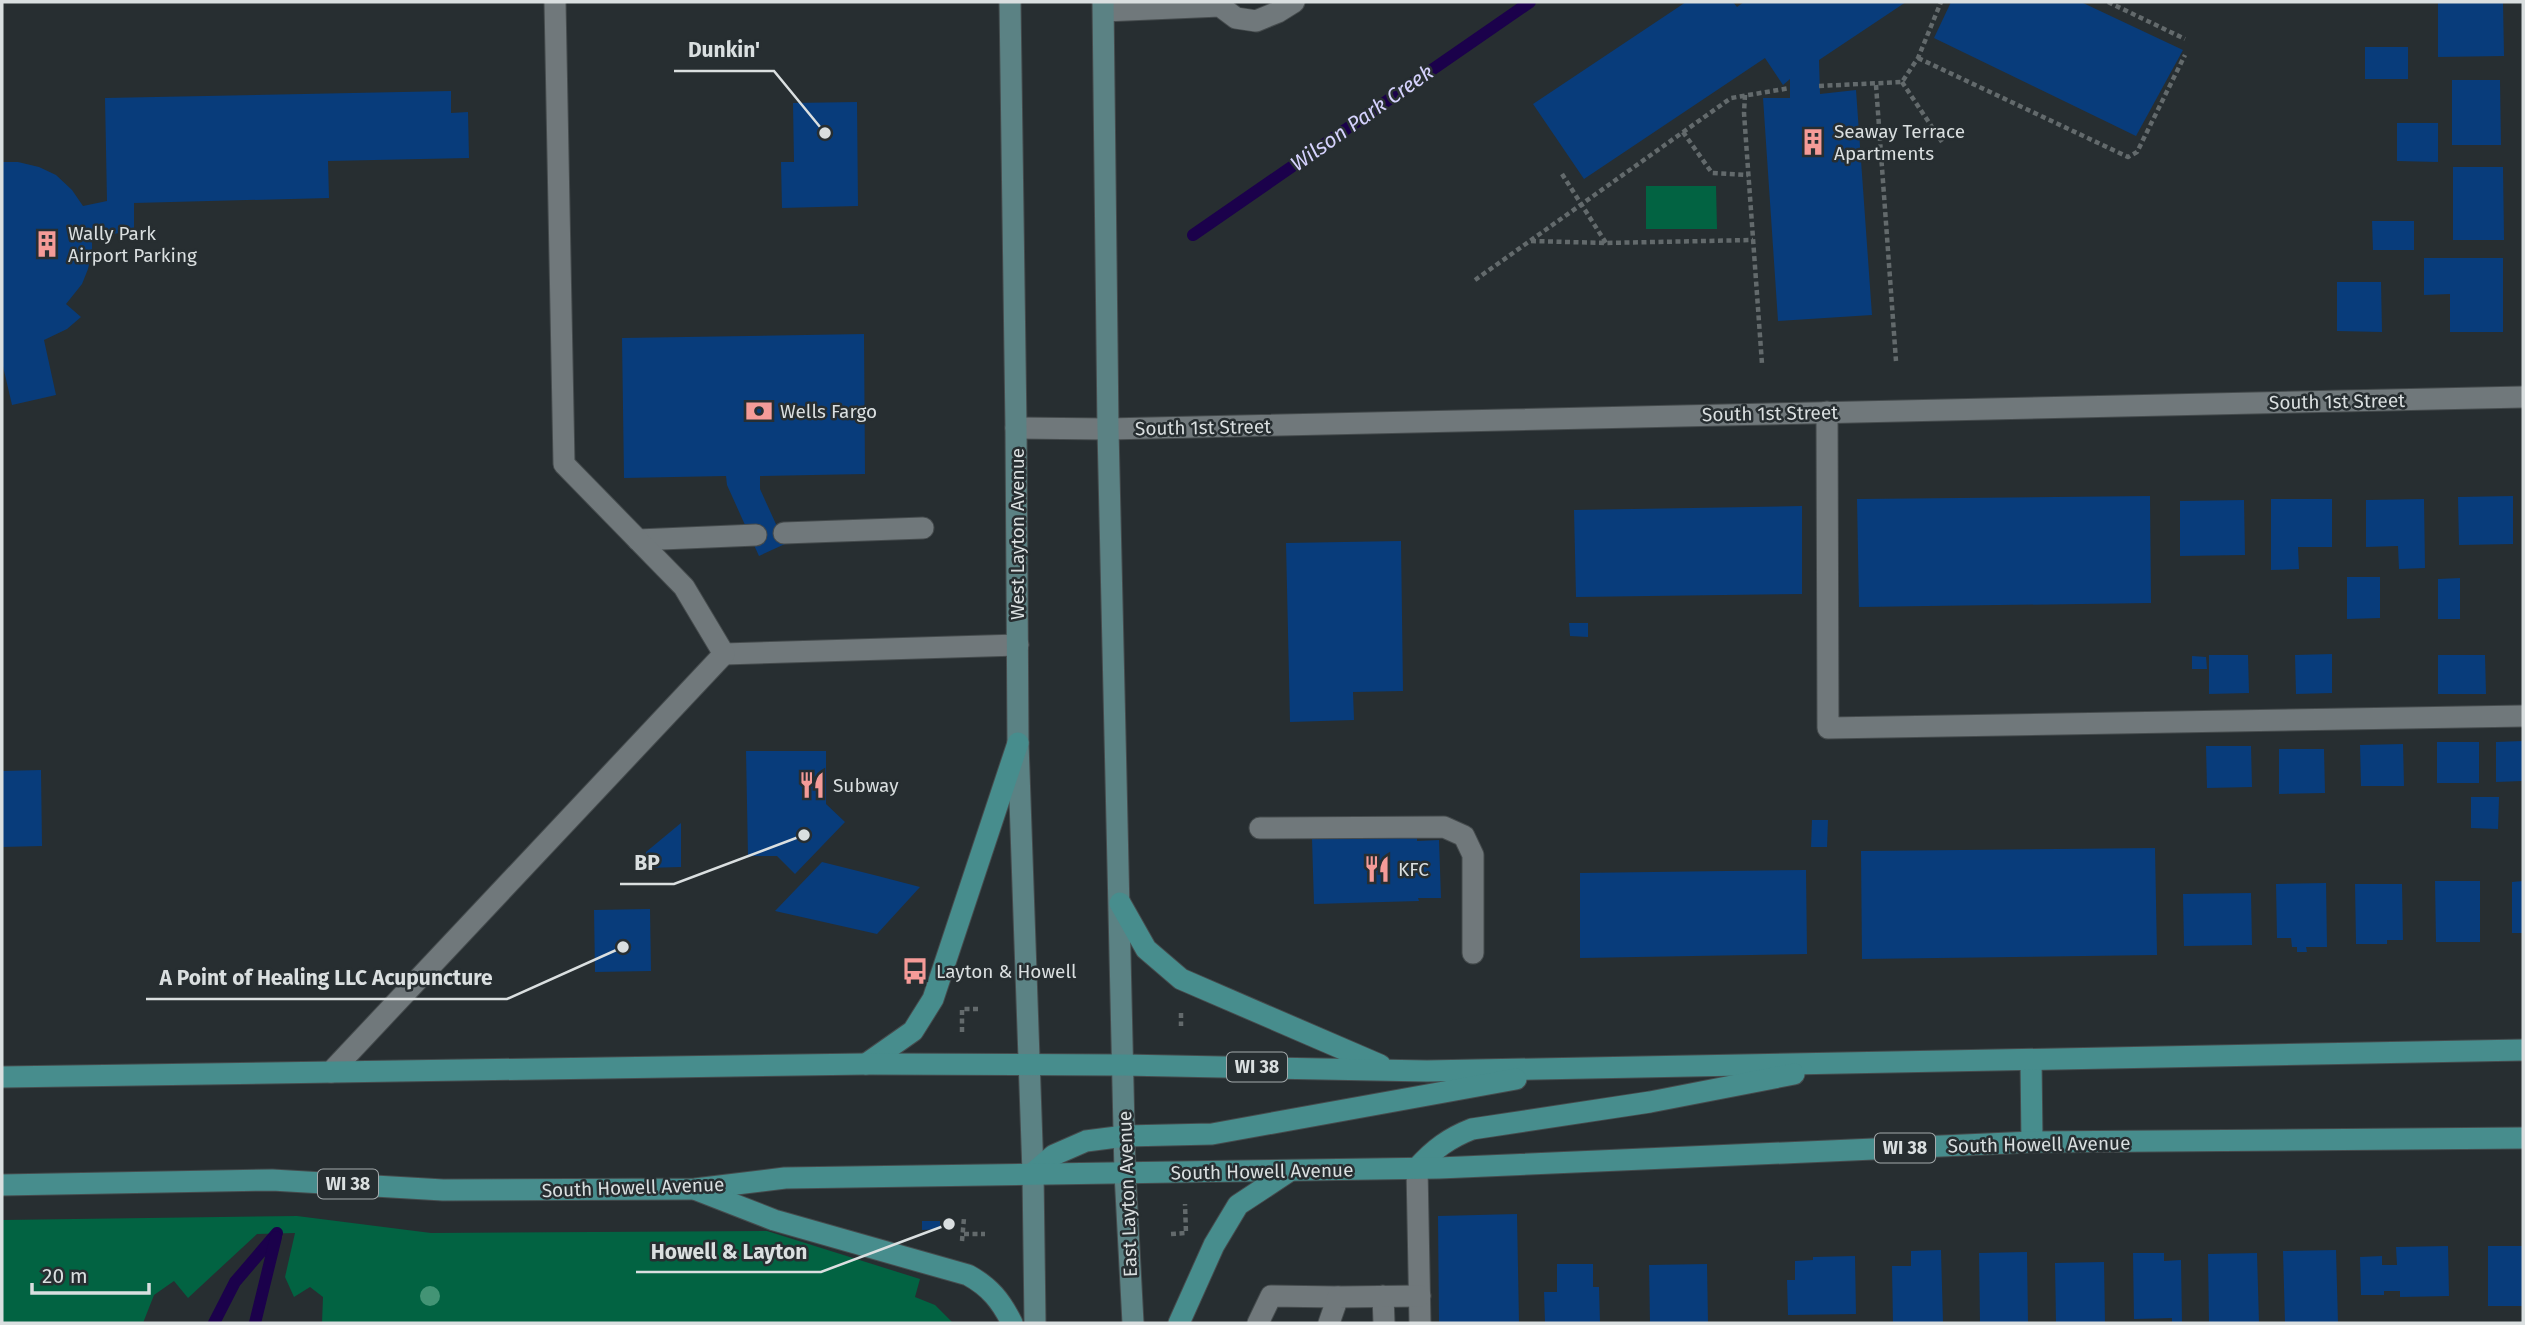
<svg xmlns="http://www.w3.org/2000/svg" width="2525" height="1325" viewBox="0 0 2525 1325" font-family="'Fira Sans',sans-serif">
	<style>
		.green { fill: #026342 }
		.lines { fill: none; stroke-linecap: round; stroke-linejoin: round }
		.stream { stroke: #1b014b; stroke-width: 12 }
		.building { fill: #083c7b }
		.service-casing { stroke: #454b4d; stroke-width: 23 }
		.minor-casing { stroke: #454b4d; stroke-width: 23 }
		.secondary-casing { stroke: #454b4d; stroke-width: 23 }
		.primary-casing { stroke: #454b4d; stroke-width: 23 }
		.path { stroke: #636a6c; stroke-width: 4.5; stroke-dasharray: 5 3.5; stroke-linecap: butt }
		.service { stroke: #70787b; stroke-width: 21 }
		.minor { stroke: #70787b; stroke-width: 21 }
		.secondary { stroke: #5b8284; stroke-width: 21 }
		.primary { stroke: #478d8d; stroke-width: 21 }
		.tree { fill: #439475 }
		.labels { text-anchor: middle; stroke-width: 5; stroke-linejoin: round; paint-order: stroke }
		.shield { fill: #272e31; stroke: #a4aaac; stroke-width: 2 }
		.shield-label { font-size: 18px; font-weight: bold; fill: #dadfe0 }
		.poi-label { font-size: 19px; fill: #dadfe0; stroke: #272e31; text-anchor: start }
		.street-label { font-size: 19px; fill: #dadfe0; stroke: #272e31 }
		.water-label { font-size: 21px; font-style: italic; fill: #d5d2fd; stroke: #272e31 }
		.leader { fill: none; stroke: #dadfe0; stroke-width: 2.5 }
		.callout-dot { fill: #dadfe0; stroke: #272e31; stroke-width: 2.5 }
		.callout-label { font-size: 21px; text-anchor: middle; font-weight: bold; fill: #dadfe0; stroke: #272e31; stroke-width: 5; stroke-linejoin: round; paint-order: stroke }
	</style>
	<rect width="100%" height="100%" fill="#272e31"/>
	<!-- green -->
	<g class="green">
		<path d="M1646,186H1716L1717,229H1646Z"/>
		<path d="M297,1216L431,1233L767,1231L920,1279L915,1297L935,1305L953,1323H322L323,1297L310,1287L294,1297L285,1277L295,1233L257,1234L188,1298L174,1281L154,1295L143,1323H2V1220Z"/>
	</g>
	<g class="lines">
		<!-- stream -->
		<g class="stream">
			<path d="M1193,235L1530,2"/>
			<path d="M214,1323L235,1282L277,1233"/>
			<path d="M255,1323L276,1237"/>
		</g>
	</g>
	<!-- building -->
	<g class="building">
		<path d="M1686,2H1733L1737,7L1744,2H1906L1819,60L1820,94L1856,90L1872,315L1778,321L1763,98H1790V79L1783,85L1765,58L1584,179L1533,104Z"/>
		<path d="M1951,2H2081L2183,50L2136,136L1934,38Z"/>
		<path d="M2438,2H2503L2504,56L2438,57Z"/>
		<rect x="2365" y="47" width="43" height="32"/>
		<path d="M2452,80H2500L2501,145H2452Z"/>
		<path d="M451,91V113L468,112L469,158L328,161L329,198L134,203V231L92,237V251L88,269L82,284L66,304L81,317L67,329L44,340L56,395L12,405L2,362V162H18L39,167L56,175L72,190L83,206L107,201L105,98Z"/>
		<path d="M857,102L858,206L782,208L781,162H794L793,103Z"/>
		<path d="M2397,123H2438V162L2397,161Z"/>
		<path d="M2453,167H2503L2504,240H2453Z"/>
		<path d="M2372,221H2414V250H2373Z"/>
		<path d="M2424,258H2503V332H2450V294L2424,295Z"/>
		<path d="M2337,282H2381L2382,332L2337,331Z"/>
		<path d="M864,334L865,474L760,476V489L785,544L759,556L727,485L726,476L624,478L622,338Z"/>
		<path d="M2150,496L2151,603L1859,607L1857,499Z"/>
		<path d="M2513,496V544L2459,545L2458,497Z"/>
		<path d="M2271,499H2332V547H2298L2299,569L2271,570Z"/>
		<path d="M2424,499L2425,568L2399,569L2398,546L2366,547V500Z"/>
		<path d="M2244,500L2245,555L2180,556V501Z"/>
		<path d="M1802,506V594L1576,597L1574,510Z"/>
		<path d="M1401,541L1403,691L1353,692L1354,720L1290,722L1286,543Z"/>
		<path d="M2347,577H2380V618L2347,619Z"/>
		<path d="M2460,578V619H2438V579Z"/>
		<path d="M1569,623H1588V637L1570,636Z"/>
		<path d="M2332,654V693L2296,694L2295,655Z"/>
		<path d="M2209,655H2248L2249,693L2209,694Z"/>
		<path d="M2438,655H2485L2486,694H2438Z"/>
		<path d="M2192,656L2206,657L2207,669H2192Z"/>
		<path d="M2523,741V781L2496,782V742Z"/>
		<rect x="2437" y="742" width="42" height="41"/>
		<path d="M2403,744L2404,786H2361L2360,745Z"/>
		<path d="M2206,746H2251L2252,787L2207,788Z"/>
		<path d="M2279,749H2324L2325,793L2279,794Z"/>
		<path d="M746,751H826V804L845,822L795,874L777,856H748Z"/>
		<path d="M41,770L42,846L2,847V771Z"/>
		<path d="M2471,797H2499L2498,829L2471,828Z"/>
		<path d="M1812,820H1828L1827,847H1811Z"/>
		<path d="M681,823V867L645,868L646,852Z"/>
		<path d="M1417,837V841L1439,840L1441,898H1418L1419,901L1314,904L1312,839Z"/>
		<path d="M2155,848L2157,955L1862,959L1861,851Z"/>
		<path d="M822,862L878,876L920,887L877,934L775,911Z"/>
		<path d="M1806,870L1807,954L1580,958V873Z"/>
		<path d="M2435,881H2480V942H2436Z"/>
		<path d="M2523,881V933H2512V882Z"/>
		<path d="M2326,883L2327,947H2306L2307,952H2297V947H2292L2291,938H2277L2276,884Z"/>
		<path d="M2355,884H2402L2403,940H2387V944H2356Z"/>
		<path d="M2251,893L2252,945L2184,946L2183,894Z"/>
		<path d="M650,909L651,971L595,972L594,910Z"/>
		<path d="M1517,1214L1519,1323H1439L1438,1216Z"/>
		<path d="M922,1221H940V1229L922,1230Z"/>
		<path d="M2448,1246L2449,1296L2400,1297V1291H2384V1295H2361L2360,1257L2382,1256V1265H2397L2396,1247Z"/>
		<rect x="2488" y="1246" width="35" height="60"/>
		<path d="M1941,1250L1943,1323H1893L1892,1266H1911V1251Z"/>
		<path d="M2336,1250L2338,1323H2285L2283,1251Z"/>
		<path d="M2027,1252L2028,1323H1980L1979,1253Z"/>
		<path d="M2133,1253H2164V1261L2181,1260L2182,1323H2172V1318L2134,1319Z"/>
		<path d="M2257,1253L2259,1323H2209L2208,1254Z"/>
		<path d="M1855,1256L1856,1314L1788,1315L1787,1280H1795V1261L1813,1260V1257Z"/>
		<path d="M2104,1262L2105,1323H2056L2055,1263Z"/>
		<path d="M1557,1264H1593V1287H1599L1600,1323H1545L1544,1292H1557Z"/>
		<path d="M1707,1264L1708,1323H1650L1649,1265Z"/>
	</g>
	<g class="lines">
		<defs>
			<g id="service">
				<path d="M1104,11L1220,6L1236,18L1256,21L1278,12L1294,2"/>
				<path d="M1827,412L1828,728L2523,716"/>
				<path d="M784,533L923,528"/>
				<path d="M638,540L756,535"/>
				<path d="M724,654L1018,645"/>
				<path d="M1260,828L1444,827L1464,836L1473,855V953"/>
				<path d="M331,1072L724,654L684,587L564,464L555,2"/>
				<path d="M1417,1168L1420,1323"/>
				<path d="M1383,1296L1384,1323"/>
				<path d="M1258,1323L1271,1296L1338,1297"/>
				<path d="M1329,1323L1338,1297L1420,1296"/>
			</g>
			<path id="minor" d="M1016,428L1108,429L2523,397"/>
			<g id="secondary">
				<path d="M1010,2L1016,428L1018,743L1033,1173L1035,1323"/>
				<path d="M1103,2L1108,429L1125,1173L1133,1323"/>
			</g>
			<g id="primary">
				<path d="M1120,903L1146,949L1181,979L1380,1065"/>
				<path d="M2031,1060L2032,1142"/>
				<path d="M866,1064L913,1031L933,999L1018,743"/>
				<path d="M2,1077L866,1064L1123,1065L1427,1071L2523,1050"/>
				<path d="M1417,1168C1434,1149 1449,1138 1472,1129L1650,1102L1794,1074"/>
				<path d="M1033,1173L1054,1155L1086,1141L1125,1136L1212,1134L1516,1079"/>
				<path d="M2,1185L272,1180L443,1190L695,1189L785,1178L1439,1168L2032,1142L2523,1138"/>
				<path d="M697,1190L774,1220L968,1275C990,1287 1001,1301 1012,1323"/>
				<path d="M1179,1323L1214,1245L1238,1205L1288,1172"/>
			</g>
		</defs>
		<!-- service casing -->
		<use href="#service" class="service-casing"/>
		<!-- minor casing -->
		<use href="#minor" class="minor-casing"/>
		<!-- secondary casing -->
		<use href="#secondary" class="secondary-casing"/>
		<!-- primary casing -->
		<use href="#primary" class="primary-casing"/>
		<!-- path -->
		<g class="path">
			<path d="M2108,2L2185,39"/>
			<path d="M1918,58L2128,157L2137,152L2185,55"/>
			<path d="M1902,82L1942,142"/>
			<path d="M1876,85L1896,361"/>
			<path d="M1819,86L1902,82L1918,58L1941,2"/>
			<path d="M1745,95L1744,113L1762,364"/>
			<path d="M1683,132L1712,173L1748,175"/>
			<path d="M1562,174L1606,243"/>
			<path d="M1531,241L1606,243L1753,240"/>
			<path d="M1475,280L1731,98L1790,88"/>
			<path d="M1181,1013V1026"/>
			<path d="M962,1032V1009H979"/>
			<path d="M964,1234H985"/>
			<path d="M1171,1234L1186,1233L1185,1204"/>
			<path d="M962,1241L964,1218"/>
		</g>
		<!-- service -->
		<use href="#service" class="service"/>
		<!-- minor -->
		<use href="#minor" class="minor"/>
		<!-- secondary -->
		<use href="#secondary" class="secondary"/>
		<!-- primary -->
		<use href="#primary" class="primary"/>
	</g>
	<!-- trees -->
	<circle class="tree" cx="430" cy="1296" r="10"/>
	<!-- icons -->
	<defs>
		<symbol id="building-bare" viewBox="-9 -9 18 18"><path d="M-4-6H4V6H1V3H-1V6H-4ZM-2.5-4.3h1.7v1.8h-1.7ZM.8-4.3h1.7v1.8H.8ZM-2.5-1h1.7V.8h-1.7ZM.8-1h1.7V.8H.8Z" fill="#f59b98" stroke="#272e31" stroke-width="2.5" paint-order="stroke"/></symbol>
		<symbol id="bank-bare" viewBox="-9 -9 18 18"><path d="M-6-4H6V4H-6ZM0-2.3a2.3 2.3 0 1 0 0 4.6a2.3 2.3 0 1 0 0-4.6Z" fill="#f59b98" stroke="#272e31" stroke-width="2.5" paint-order="stroke"/></symbol>
		<symbol id="restaurant-bare" viewBox="-9 -9 18 18"><path d="M-5-6h1v4h1v-4h1v4h1v-4h1v5L-1.5 .5V6h-2V.5L-5-1ZM5-6V6H3V1.5H1.5Q1.5-4 5-6Z" fill="#f59b98" stroke="#272e31" stroke-width="2.5" paint-order="stroke"/></symbol>
		<symbol id="bus-bare" viewBox="-9 -9 18 18"><path d="M-5-6H5V4H4V6H2V4H-2V6H-4V4H-5ZM-3.5-4V0h7V-4ZM-3.5 1.2v1.5H-2V1.2ZM2 1.2v1.5H3.5V1.2Z" fill="#f59b98" stroke="#272e31" stroke-width="2.5" paint-order="stroke"/></symbol>
	</defs>
	<g fill-rule="evenodd">
		<use href="#building-bare" x="1794" y="123" width="38" height="38"/>
		<use href="#building-bare" x="28" y="225" width="38" height="38"/>
		<use href="#bank-bare" x="740" y="392" width="38" height="38"/>
		<use href="#restaurant-bare" x="793" y="766" width="38" height="38"/>
		<use href="#restaurant-bare" x="1358" y="850" width="38" height="38"/>
		<use href="#bus-bare" x="896" y="952" width="38" height="38"/>
	</g>
	<g class="labels">
		<!-- shield labels -->
		<g class="shield">
			<rect x="1227" y="1052.5" width="60" height="29" rx="5"/>
			<rect x="1875" y="1133.5" width="60" height="29" rx="5"/>
			<rect x="318" y="1169.5" width="60" height="29" rx="5"/>
		</g>
		<g class="shield-label">
			<text x="1257" y="1073">WI 38</text>
			<text x="1905" y="1154">WI 38</text>
			<text x="348" y="1190">WI 38</text>
		</g>
		<!-- poi labels -->
		<g class="poi-label">
			<text x="1834" y="138">Seaway Terrace<tspan x="1834" dy="22">Apartments</tspan></text>
			<text x="68" y="240">Wally Park<tspan x="68" dy="22">Airport Parking</tspan></text>
			<text x="780" y="418">Wells Fargo</text>
			<text x="833" y="792">Subway</text>
			<text x="1398" y="876">KFC</text>
			<text x="936" y="978">Layton &amp; Howell</text>
		</g>
		<!-- street labels -->
		<g class="street-label">
			<text transform="translate(2337 401) rotate(-1)" y="7">South 1st Street</text>
			<text transform="translate(1770 413) rotate(-1)" y="7">South 1st Street</text>
			<text transform="translate(1203 427) rotate(-1)" y="7">South 1st Street</text>
			<text transform="translate(1017 534) rotate(-90)" y="7">West Layton Avenue</text>
			<text transform="translate(2039 1144) rotate(-1)" y="7">South Howell Avenue</text>
			<text transform="translate(1262 1171) rotate(-1)" y="7">South Howell Avenue</text>
			<text transform="translate(633 1187) rotate(-2)" y="7">South Howell Avenue</text>
			<text transform="translate(1127 1194) rotate(-92)" y="7">East Layton Avenue</text>
		</g>
		<!-- water labels -->
		<g class="water-label">
			<text transform="translate(1362 118) rotate(-35)" y="7">Wilson Park Creek</text>
		</g>
	</g>
	<!-- callouts -->
	<path class="leader" d="M825 133L774 71H674M804 835L674 884H620M623 947L507 999H146M949 1224L821 1272H636"/>
	<g class="callout-dot">
		<circle cx="825" cy="133" r="7"/>
		<circle cx="804" cy="835" r="7"/>
		<circle cx="623" cy="947" r="7"/>
		<circle cx="949" cy="1224" r="7"/>
	</g>
	<g class="callout-label">
		<text x="724" y="57">Dunkin'</text>
		<text x="647" y="870">BP</text>
		<text x="326" y="985">A Point of Healing LLC Acupuncture</text>
		<text x="729" y="1259">Howell &amp; Layton</text>
	</g>
	<!-- border -->
	<rect width="2525" height="1325" fill="none" stroke="#dadfe0" stroke-width="7"/>
	<!-- scale -->
	<path d="M32 1283v10h117v-10" fill="none" stroke="#dadfe0" stroke-width="3.5"/>
	<text x="42" y="1283" font-size="21" fill="#dadfe0" stroke="#272e31" stroke-width="5" paint-order="stroke">20 m</text>
</svg>
